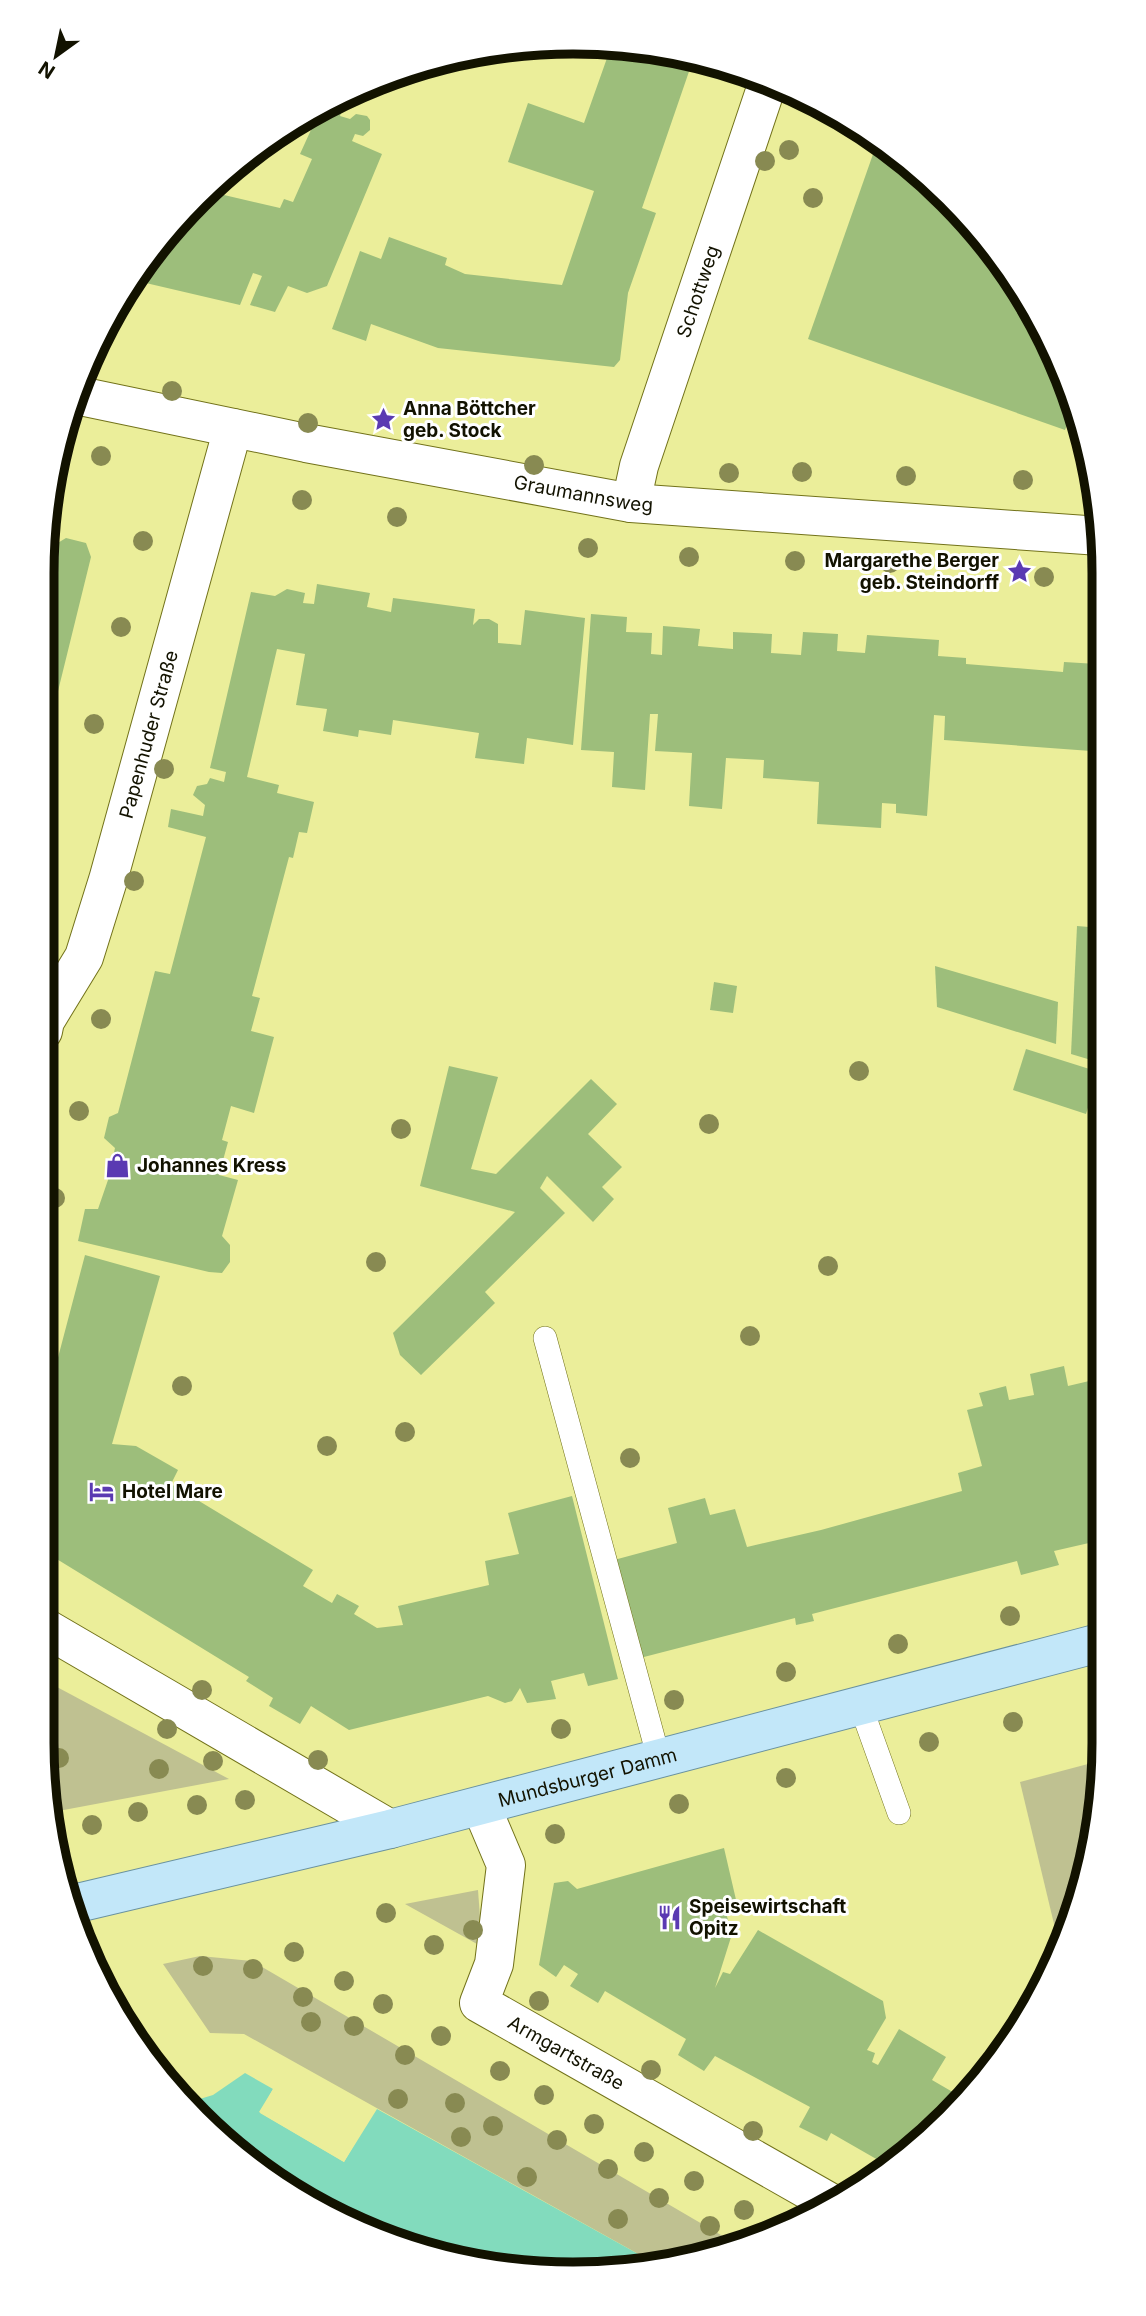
<svg xmlns="http://www.w3.org/2000/svg" width="1146" height="2316" viewBox="0 0 1146 2316" font-family="Inter,sans-serif">
	<style>
		.green { fill: #bfc191 }
		.water { fill: #82dbbd }
		.pier { fill: #ebee9a }
		.building { fill: #9dbe7b }
		.lines { fill: none; stroke-linecap: round; stroke-linejoin: round }
		.service-casing { stroke: #72721a; stroke-width: 24 }
		.minor-casing { stroke: #72721a; stroke-width: 40 }
		.primary-casing { stroke: #6a929f; stroke-width: 40 }
		.service { stroke: #fff; stroke-width: 23 }
		.minor { stroke: #fff; stroke-width: 38 }
		.primary { stroke: #c2e7f9; stroke-width: 38 }
		.tree { fill: #888a52 }
		.labels { text-anchor: middle; stroke-width: 6; stroke-linejoin: round; paint-order: stroke }
		.street-label { font-size: 19px; fill: #121200; stroke: #fff }
		.poi-label { font-size: 19px; font-weight: bold; fill: #121200; stroke: #fff; text-anchor: start }
		.rim { fill: none; stroke: #121200; stroke-width: 9 }
	</style>
	<rect width="100%" height="100%" fill="#ebee9a"/>
	<!-- green -->
	<g class="green">
		<path d="M42,1679L229,1779L53,1812L42,1743Z"/>
		<path d="M1103,1760V1777L1086,1880L1060,1949L1020,1782Z"/>
		<path d="M478,1890L480,1917L477,1944L405,1904Z"/>
		<path d="M200,1956L252,1961L733,2242L658,2265L244,2034L210,2033L163,1964Z"/>
	</g>
	<!-- water -->
	<path class="water" d="M245,2073L273,2089L260,2113L344,2162L377,2109L658,2265L642,2270L469,2264L369,2233L278,2185L190,2102L213,2095Z"/>
	<!-- pier -->
	<path class="pier" d="M273,2089L276,2091L264,2111L343,2157L356,2137L358,2138L344,2162L259,2112Z"/>
	<!-- building -->
	<g class="building">
		<path d="M612,44L694,57L642,208L656,213L628,293L620,360L614,367L438,348L371,324L366,341L332,329L360,251L381,259L389,237L447,258L445,265L465,274L562,285L594,191L508,162L528,103L584,123Z"/>
		<path d="M330,103L343,108L340,116L350,119L356,114L367,116L370,120V130L363,136L355,134L352,141L382,154L327,286L307,293L288,286L275,312L250,305L262,276L253,273L240,305L133,280L151,250L207,191L280,208L284,199L293,202L312,159L300,154L315,121L318,122L325,105Z"/>
		<path d="M878,140L897,152L995,250L1064,370L1074,407L1065,430L808,339Z"/>
		<path d="M45,526L60,529L56,544L66,538L86,543L91,557L44,748L43,539Z"/>
		<path d="M317,584L370,593L367,607L391,612L393,598L475,609L473,625L479,619H489L498,624V643L521,645L525,610L585,618L573,745L527,738L524,764L475,758L479,733L393,720L391,735L359,730L358,737L323,731L327,709L296,705L305,654L277,649L247,777L279,785L277,793L314,802L307,833L299,832L293,858L289,857L252,996L260,998L251,1031L274,1037L254,1113L231,1106L222,1140L228,1142L219,1175L238,1180L222,1236L230,1245V1262L222,1273L209,1272L78,1241L85,1209H98L108,1180L115,1148L104,1138L109,1117L118,1113L155,971L170,974L206,837L168,827L171,809L203,816L205,805L193,795L197,786L207,784L210,778L224,782L226,772L210,768L251,592L275,596L287,589L305,593L303,603L314,604Z"/>
		<path d="M591,614L627,617L626,632L652,633L651,654L662,655L663,626L700,629L698,646L733,649V632L772,634L771,653L801,655L803,632L838,634L837,651L865,653L867,635L939,640L938,656L966,658V664L1063,672L1064,662L1097,664L1096,672H1100V811L1088,810L1091,751L944,740L945,716L934,715L927,816L896,813V804L882,803L881,828L817,824L819,782L763,778L764,760L726,758L722,809L689,806L692,753L655,751L658,714H650L645,790L612,787L614,752L581,750Z"/>
		<path d="M1077,926L1101,928V1063L1071,1054Z"/>
		<path d="M935,966L1058,1002L1056,1044L937,1007Z"/>
		<path d="M714,982L737,986L733,1013L710,1010Z"/>
		<path d="M1026,1049L1099,1072L1086,1114L1013,1090Z"/>
		<path d="M449,1066L498,1077L471,1169L496,1174L591,1079L617,1104L588,1134L622,1167L602,1187L614,1199L593,1222L547,1176L540,1188L565,1213L485,1292L495,1303L421,1375L400,1355L393,1333L515,1212L420,1186Z"/>
		<path d="M85,1255L160,1276L112,1444L136,1446L178,1470L171,1484L313,1570L303,1586L332,1603L337,1594L359,1606L354,1614L377,1628L403,1625L398,1606L489,1585L485,1561L519,1554L508,1513L572,1496L618,1679L588,1686L584,1673L551,1681L556,1699L527,1703L520,1688L512,1701L505,1703L488,1696L349,1730L311,1706L300,1724L269,1706L273,1698L246,1681L249,1677L42,1550V1406L45,1407Z"/>
		<path d="M1064,1366L1068,1386L1102,1378V1454L1098,1455L1102,1473V1540L1054,1551L1059,1565L1021,1575L1017,1561L812,1614L814,1621L796,1625L795,1618L640,1658L614,1560L677,1543L668,1508L705,1498L710,1515L735,1509L747,1547L821,1530L962,1491L958,1473L982,1466L967,1410L983,1406L979,1393L1006,1386L1009,1400L1034,1395L1030,1374Z"/>
		<path d="M724,1848L737,1904L724,1906L732,1934L715,1988L723,1972L730,1974L758,1930L883,2001L886,2018L867,2050L875,2053L872,2062L878,2065L899,2029L946,2057L932,2080L963,2098L949,2118L885,2164L831,2133L827,2141L799,2127L810,2107L715,2056L704,2071L678,2055L686,2039L605,1991L598,2003L570,1986L578,1974L564,1965L556,1977L539,1965L554,1883L568,1881L577,1889Z"/>
	</g>
	<g class="lines">
		<defs>
			<g id="service">
				<path d="M545,1338L659,1759"/>
				<path d="M861,1707L899,1813"/>
			</g>
			<g id="minor">
				<path id="s1" d="M75,395L306,443L631,503L1100,536"/>
				<path id="s2" d="M631,503L639,466L768,82"/>
				<path id="s3" d="M43,1031L45,1021L84,957L108,880L233,428"/>
				<path d="M42,1626L390,1829"/>
				<path id="s4" d="M481,1806L506,1865L494,1964L479,2003L831,2203"/>
			</g>
			<g id="primary">
				<path id="s5" d="M69,1905L390,1829L1103,1642"/>
			</g>
		</defs>
		<!-- service casing -->
		<use href="#service" class="service-casing"/>
		<!-- minor casing -->
		<use href="#minor" class="minor-casing"/>
		<!-- primary casing -->
		<use href="#primary" class="primary-casing"/>
		<!-- service -->
		<use href="#service" class="service"/>
		<!-- minor -->
		<use href="#minor" class="minor"/>
		<!-- primary -->
		<use href="#primary" class="primary"/>
	</g>
	<!-- trees -->
	<g class="tree">
		<circle cx="789" cy="150" r="10"/>
		<circle cx="765" cy="161" r="10"/>
		<circle cx="813" cy="198" r="10"/>
		<circle cx="172" cy="391" r="10"/>
		<circle cx="308" cy="423" r="10"/>
		<circle cx="101" cy="456" r="10"/>
		<circle cx="534" cy="465" r="10"/>
		<circle cx="802" cy="472" r="10"/>
		<circle cx="729" cy="473" r="10"/>
		<circle cx="906" cy="476" r="10"/>
		<circle cx="1023" cy="480" r="10"/>
		<circle cx="302" cy="500" r="10"/>
		<circle cx="397" cy="517" r="10"/>
		<circle cx="143" cy="541" r="10"/>
		<circle cx="588" cy="548" r="10"/>
		<circle cx="689" cy="557" r="10"/>
		<circle cx="795" cy="561" r="10"/>
		<circle cx="890" cy="563" r="10"/>
		<circle cx="1044" cy="577" r="10"/>
		<circle cx="121" cy="627" r="10"/>
		<circle cx="94" cy="724" r="10"/>
		<circle cx="164" cy="769" r="10"/>
		<circle cx="134" cy="881" r="10"/>
		<circle cx="101" cy="1019" r="10"/>
		<circle cx="859" cy="1071" r="10"/>
		<circle cx="79" cy="1111" r="10"/>
		<circle cx="709" cy="1124" r="10"/>
		<circle cx="401" cy="1129" r="10"/>
		<circle cx="55" cy="1198" r="10"/>
		<circle cx="376" cy="1262" r="10"/>
		<circle cx="828" cy="1266" r="10"/>
		<circle cx="750" cy="1336" r="10"/>
		<circle cx="182" cy="1386" r="10"/>
		<circle cx="405" cy="1432" r="10"/>
		<circle cx="327" cy="1446" r="10"/>
		<circle cx="630" cy="1458" r="10"/>
		<circle cx="1010" cy="1616" r="10"/>
		<circle cx="898" cy="1644" r="10"/>
		<circle cx="786" cy="1672" r="10"/>
		<circle cx="202" cy="1690" r="10"/>
		<circle cx="674" cy="1700" r="10"/>
		<circle cx="1013" cy="1722" r="10"/>
		<circle cx="167" cy="1729" r="10"/>
		<circle cx="561" cy="1729" r="10"/>
		<circle cx="929" cy="1742" r="10"/>
		<circle cx="59" cy="1758" r="10"/>
		<circle cx="318" cy="1760" r="10"/>
		<circle cx="213" cy="1761" r="10"/>
		<circle cx="159" cy="1769" r="10"/>
		<circle cx="786" cy="1778" r="10"/>
		<circle cx="245" cy="1800" r="10"/>
		<circle cx="679" cy="1804" r="10"/>
		<circle cx="197" cy="1805" r="10"/>
		<circle cx="138" cy="1812" r="10"/>
		<circle cx="92" cy="1825" r="10"/>
		<circle cx="555" cy="1834" r="10"/>
		<circle cx="386" cy="1913" r="10"/>
		<circle cx="473" cy="1930" r="10"/>
		<circle cx="434" cy="1945" r="10"/>
		<circle cx="294" cy="1952" r="10"/>
		<circle cx="203" cy="1966" r="10"/>
		<circle cx="253" cy="1969" r="10"/>
		<circle cx="344" cy="1981" r="10"/>
		<circle cx="303" cy="1997" r="10"/>
		<circle cx="539" cy="2001" r="10"/>
		<circle cx="383" cy="2004" r="10"/>
		<circle cx="311" cy="2022" r="10"/>
		<circle cx="354" cy="2026" r="10"/>
		<circle cx="441" cy="2036" r="10"/>
		<circle cx="405" cy="2055" r="10"/>
		<circle cx="651" cy="2070" r="10"/>
		<circle cx="500" cy="2071" r="10"/>
		<circle cx="544" cy="2095" r="10"/>
		<circle cx="398" cy="2099" r="10"/>
		<circle cx="455" cy="2103" r="10"/>
		<circle cx="594" cy="2124" r="10"/>
		<circle cx="493" cy="2126" r="10"/>
		<circle cx="753" cy="2131" r="10"/>
		<circle cx="461" cy="2137" r="10"/>
		<circle cx="557" cy="2140" r="10"/>
		<circle cx="644" cy="2152" r="10"/>
		<circle cx="608" cy="2169" r="10"/>
		<circle cx="527" cy="2177" r="10"/>
		<circle cx="694" cy="2181" r="10"/>
		<circle cx="659" cy="2198" r="10"/>
		<circle cx="744" cy="2210" r="10"/>
		<circle cx="618" cy="2219" r="10"/>
		<circle cx="710" cy="2226" r="10"/>
	</g>
	<!-- icons -->
	<defs>
		<symbol id="sight-bare" viewBox="-9 -9 18 18"><path d="M0-6L1.8-2.2L6-1.7L2.9 1.2L3.7 5.4L0 3.3L-3.7 5.4L-2.9 1.2L-6-1.7L-1.8-2.2Z" fill="#5a3ab2" stroke="#fff" stroke-width="2.5" paint-order="stroke"/></symbol>
		<symbol id="shop-bare" viewBox="-9 -9 18 18"><path d="M-5-2.5h2.3a2.7 3.5 0 0 1 5.4 0H5L5.5 6h-11ZM-1.5-2.5h3a1.5 2.3 0 0 0-3 0Z" fill="#5a3ab2" stroke="#fff" stroke-width="2.5" paint-order="stroke"/></symbol>
		<symbol id="hotel-bare" viewBox="-9 -9 18 18"><path d="M-6-4.5h1.5V1H6V5H4.5V3h-9V5H-6ZM-4 0a1.8 1.8 0 1 1 3.6 0ZM.5 0V-2.5h3Q6-2.5 6 0Z" fill="#5a3ab2" stroke="#fff" stroke-width="2.5" paint-order="stroke"/></symbol>
		<symbol id="restaurant-bare" viewBox="-9 -9 18 18"><path d="M-5-6h1v4h1v-4h1v4h1v-4h1v5L-1.5 .5V6h-2V.5L-5-1ZM5-6V6H3V1.5H1.5Q1.5-4 5-6Z" fill="#5a3ab2" stroke="#fff" stroke-width="2.5" paint-order="stroke"/></symbol>
	</defs>
	<g fill-rule="evenodd">
		<use href="#sight-bare" x="366" y="402" width="35" height="35"/>
		<use href="#sight-bare" x="1002" y="554" width="35" height="35"/>
		<use href="#shop-bare" x="100" y="1148" width="35" height="35"/>
		<use href="#hotel-bare" x="84" y="1474" width="35" height="35"/>
		<use href="#restaurant-bare" x="652" y="1900" width="35" height="35"/>
	</g>
	<g class="labels">
		<!-- street labels -->
		<g class="street-label">
			<text dy="7" stroke="none"><textPath href="#s2" startOffset="222">Schottweg</textPath></text>
			<text dy="7" stroke="none"><textPath href="#s1" startOffset="518">Graumannsweg</textPath></text>
			<text dy="7" stroke="none"><textPath href="#s3" startOffset="317">Papenhuder Straße</textPath></text>
			<text dy="7" stroke="none"><textPath href="#s5" startOffset="534">Mundsburger Damm</textPath></text>
			<text dy="7" stroke="none"><textPath href="#s4" startOffset="306">Armgartstraße</textPath></text>
		</g>
		<!-- poi labels -->
		<g class="poi-label">
			<text x="403" y="415">Anna Böttcher<tspan x="403" dy="22">geb. Stock</tspan></text>
			<text x="999" y="567" text-anchor="end">Margarethe Berger<tspan x="999" dy="22">geb. Steindorff</tspan></text>
			<text x="137" y="1172">Johannes Kress</text>
			<text x="122" y="1498">Hotel Mare</text>
			<text x="689" y="1913">Speisewirtschaft<tspan x="689" dy="22">Opitz</tspan></text>
		</g>
	</g>
	<!-- crop -->
	<path d="M0 0H1146V2316H0ZM573 54H573A519 519 0 0 1 1092 573V1743A519 519 0 0 1 573 2262H573A519 519 0 0 1 54 1743V573A519 519 0 0 1 573 54Z" fill="#fff" fill-rule="evenodd"/>
	<path class="rim" d="M573 54H573A519 519 0 0 1 1092 573V1743A519 519 0 0 1 573 2262H573A519 519 0 0 1 54 1743V573A519 519 0 0 1 573 54Z"/>
	<!-- north arrow -->
	<g transform="translate(56 56) rotate(213)" stroke="#ffffff" stroke-width="5" paint-order="stroke">
	<path d="M0-5L12 26L0 18L-12 26Z" fill="#121200"/>
	<text y="-10" font-size="19" font-weight="bold" text-anchor="middle" fill="#121200">N</text>
	</g>
</svg>
